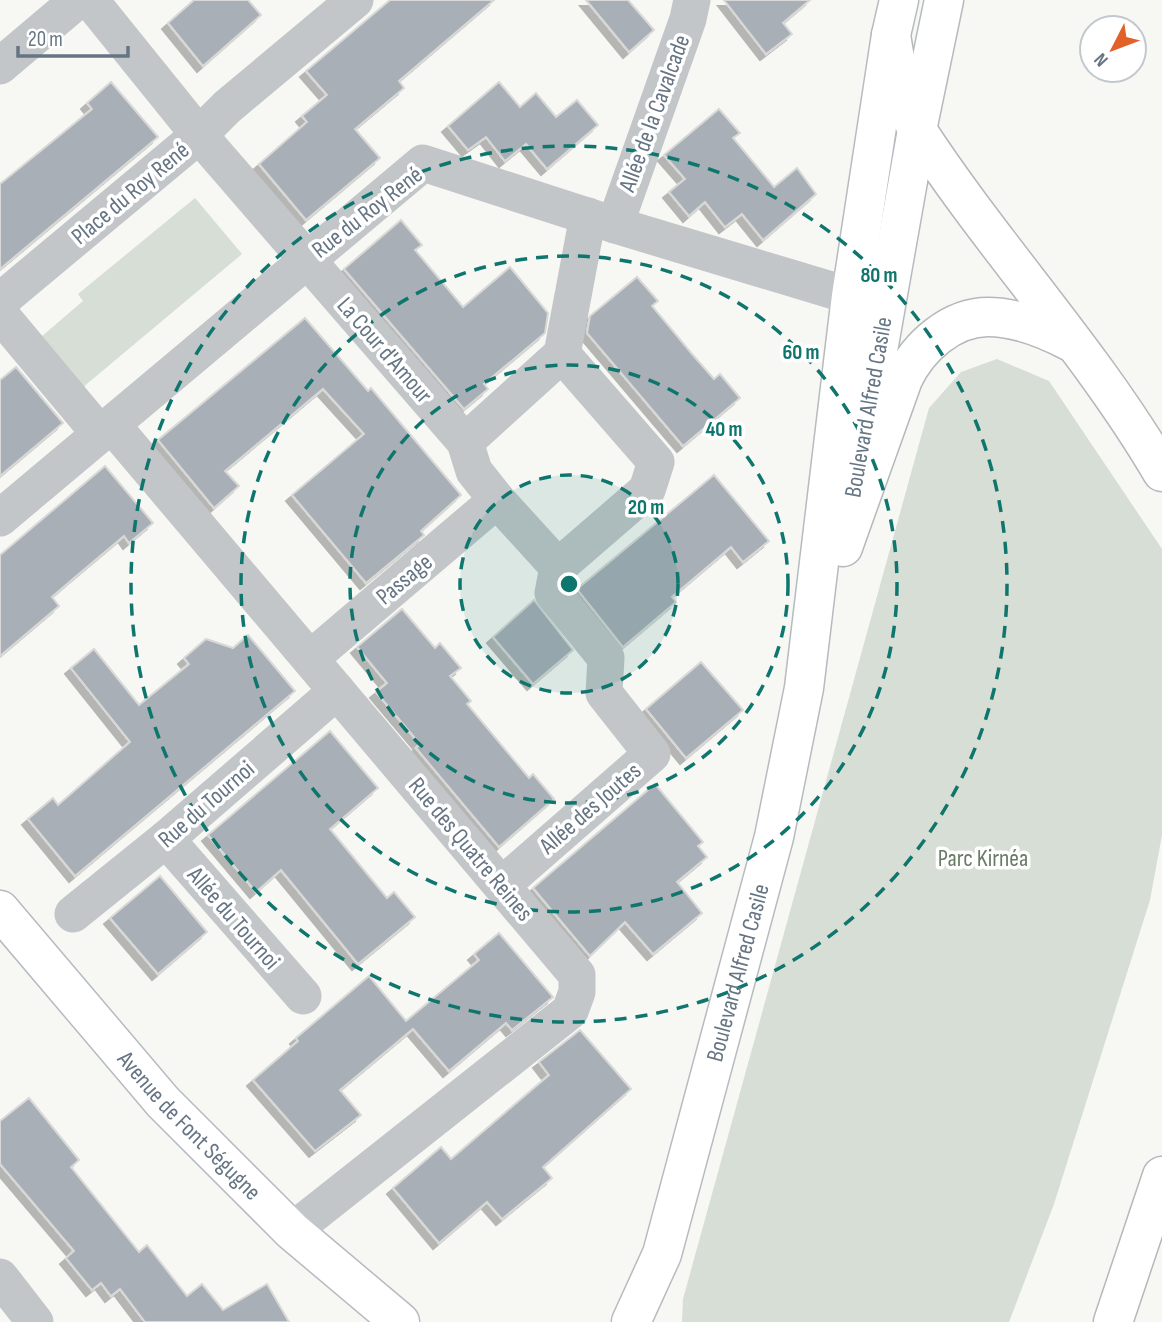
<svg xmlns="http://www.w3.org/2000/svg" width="1162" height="1322" viewBox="0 0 1162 1322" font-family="'Sofia Sans Condensed',sans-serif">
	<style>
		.green { fill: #d7ded5 }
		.building { fill: #a8afb6; stroke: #d8d8d6; stroke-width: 2; filter: url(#shadow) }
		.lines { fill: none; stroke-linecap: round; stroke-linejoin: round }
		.secondary-casing { stroke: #b6bbc0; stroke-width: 41 }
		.highway-casing { stroke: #b5b8bb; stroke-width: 41 }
		.street { stroke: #c2c6c9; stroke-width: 37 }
		.secondary { stroke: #fff; stroke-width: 38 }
		.highway { stroke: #fff; stroke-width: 38 }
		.ring { fill: none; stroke: #0f766e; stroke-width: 3.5; stroke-dasharray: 12 9 }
		.labels { text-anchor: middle; stroke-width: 7; stroke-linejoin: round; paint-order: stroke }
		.street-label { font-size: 24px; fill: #667584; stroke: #fff }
		.park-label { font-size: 24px; fill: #687c65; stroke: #fff }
		.centre { fill: #0f766e; stroke: #fff; stroke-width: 3.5 }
		.ring-label { font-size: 21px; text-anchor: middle; font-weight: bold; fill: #0f766e; stroke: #fff; stroke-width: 7; stroke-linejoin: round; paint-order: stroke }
	</style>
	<defs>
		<filter id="shadow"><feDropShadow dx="-6" dy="6" stdDeviation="0" flood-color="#0004"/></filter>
	</defs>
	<rect width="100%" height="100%" fill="#f7f7f4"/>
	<!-- green -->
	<g class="green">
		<path d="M195,198L242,254L76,393L34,343L83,301L78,294Z"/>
		<path d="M997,359L1049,381L1162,549V835L1150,900L1054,1204L1009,1322H682L683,1299L929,408L961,372Z"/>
	</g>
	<!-- building -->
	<g class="building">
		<path d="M194,0H248L261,15L203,66L168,23Z"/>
		<path d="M390,0H494L399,81L404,88L355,129L380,158L306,220L259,164L307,122L302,116L327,95L306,71Z"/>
		<path d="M586,0H628L654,30L629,52Z"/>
		<path d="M724,0H810L783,23L792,34L766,54Z"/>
		<path d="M111,82L158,137L0,269V184L92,109L87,103Z"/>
		<path d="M499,82L520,107L536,93L556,117L577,100L598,125L547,169L526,144L505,161L486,137L468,150L448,126Z"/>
		<path d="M719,109L740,133L733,138L774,187L797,168L816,194L763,240L742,214L725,227L705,202L689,216L669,192L685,179L664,155Z"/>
		<path d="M401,220L422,245L415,250L463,307L510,267L548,313L545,333L484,384L488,389L464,409L344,269Z"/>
		<path d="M637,277L658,301L652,306L692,354L714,379L720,374L740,398L683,446L587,333L590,316Z"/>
		<path d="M305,318L368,391L371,388L461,495L421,531L424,535L366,583L292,495L364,434L323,389L225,471L239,486L214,508L158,440Z"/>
		<path d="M16,367L63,423L0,476V380Z"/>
		<path d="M105,466L153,523L129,543L124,536L74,578L52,597L59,606L0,656V555Z"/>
		<path d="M714,475L769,541L743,562L731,547L672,597L676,602L623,647L577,589Z"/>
		<path d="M534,600L573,650L533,684L493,637Z"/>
		<path d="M402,609L435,648L440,643L461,668L450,676L471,701L467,704L529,778L533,774L554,799L499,847L416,748L420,744L376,692L387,683L357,647Z"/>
		<path d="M248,635L295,691L75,876L28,819L53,798L58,805L130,742L71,668L94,649L139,705L189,664L184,658L206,639L233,648Z"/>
		<path d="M701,662L743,710L686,758L646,709Z"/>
		<path d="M330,731L378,788L330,829L387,898L394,892L415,917L358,964L281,870L256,892L208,835Z"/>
		<path d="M655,784L703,842L698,846L707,857L677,882L702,913L653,954L625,922L590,956L533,888Z"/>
		<path d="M160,876L207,932L158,974L110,918Z"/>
		<path d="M499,933L553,997L512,1030L506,1023L449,1071L413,1029L340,1090L361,1115L315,1151L253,1080L298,1041L296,1038L369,976L406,1021L479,960L474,954Z"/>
		<path d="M580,1030L631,1089L543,1167L552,1178L502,1219L487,1202L439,1243L393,1188L441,1147L451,1159L549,1075L539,1062Z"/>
		<path d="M29,1098L79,1160L71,1167L139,1252L147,1245L187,1296L202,1284L223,1310L267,1284L289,1322H145L120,1289L111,1296L101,1283L92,1290L66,1258L74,1251L0,1164V1121Z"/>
	</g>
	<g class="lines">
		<defs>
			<g id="secondary">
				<path d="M854,486L917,130L944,0"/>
				<path id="s1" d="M0,910L163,1102L292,1231L400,1322"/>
				<path id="s2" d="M631,1322L662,1254L774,837L804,688L851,296L891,35L899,0"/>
			</g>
			<g id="highway">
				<path d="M891,35C896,69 903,99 917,130C993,247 1092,352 1162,472"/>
				<path d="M843,547L903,379C918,347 951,317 988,317C1017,317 1046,329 1071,342"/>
				<path d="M1113,1322L1162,1176"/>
			</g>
		</defs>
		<!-- secondary casing -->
		<use href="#secondary" class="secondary-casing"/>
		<!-- highway casing -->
		<use href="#highway" class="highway-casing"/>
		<!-- street -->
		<g class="street">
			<path d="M90,0L199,135L227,107L355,0"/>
			<path d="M0,66L78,0"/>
			<path d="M615,225L688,19L692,0"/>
			<path d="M0,301L199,135L465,442L474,471L497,500L558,567L647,490L656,462L562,354L465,442"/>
			<path d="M0,314L100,434"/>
			<path d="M562,354L588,216"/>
			<path d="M112,425L577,975V992L570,1011L292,1231"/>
			<path d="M0,518L423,163L615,225L851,296"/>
			<path d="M311,658L497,500"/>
			<path d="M166,839L303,996"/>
			<path d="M502,885L652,754L604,693L606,658L553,593L558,567"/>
			<path d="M73,914L166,839L337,691"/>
			<path d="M0,1277L35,1322"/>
		</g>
		<!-- secondary -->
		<use href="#secondary" class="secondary"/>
		<!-- highway -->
		<use href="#highway" class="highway"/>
	</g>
	<!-- distance rings -->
	<circle cx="569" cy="584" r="109" fill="#0f766e" fill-opacity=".12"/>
	<g class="ring">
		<circle cx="569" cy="584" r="109"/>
		<circle cx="569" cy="584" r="219"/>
		<circle cx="569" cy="584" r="328"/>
		<circle cx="569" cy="584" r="438"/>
	</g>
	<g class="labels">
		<!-- street labels -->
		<g class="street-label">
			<text transform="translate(654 113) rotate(-70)" y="8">Allée de la Cavalcade</text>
			<text transform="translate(130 193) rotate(-40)" y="8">Place du Roy René</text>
			<text transform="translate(367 212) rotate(-38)" y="8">Rue du Roy René</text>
			<text transform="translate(385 350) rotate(49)" y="8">La Cour d'Amour</text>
			<text transform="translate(868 407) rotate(-80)" y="8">Boulevard Alfred Casile</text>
			<text transform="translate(404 579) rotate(-40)" y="8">Passage</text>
			<text transform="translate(206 804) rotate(-41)" y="8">Rue du Tournoi</text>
			<text transform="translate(590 808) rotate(-41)" y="8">Allée des Joutes</text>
			<text transform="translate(471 849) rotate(50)" y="8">Rue des Quatre Reines</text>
			<text transform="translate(234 918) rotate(49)" y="8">Allée du Tournoi</text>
			<text dy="8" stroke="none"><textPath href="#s2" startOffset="366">Boulevard Alfred Casile</textPath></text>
			<text dy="8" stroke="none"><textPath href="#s1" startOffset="287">Avenue de Font Ségugne</textPath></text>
		</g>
		<!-- park labels -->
		<g class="park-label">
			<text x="983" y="866">Parc Kirnéa</text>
		</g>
	</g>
	<circle cx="569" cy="584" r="10" class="centre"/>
	<g class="ring-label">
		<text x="879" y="282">80 m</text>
		<text x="801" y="359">60 m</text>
		<text x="724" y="436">40 m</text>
		<text x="646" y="514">20 m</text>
	</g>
	<!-- north arrow -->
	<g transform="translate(1113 49) rotate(228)"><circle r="33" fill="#ffffff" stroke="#c2c8ce" stroke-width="2"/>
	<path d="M0-5L12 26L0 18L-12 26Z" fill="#e26128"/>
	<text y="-10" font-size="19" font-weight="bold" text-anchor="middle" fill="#667584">N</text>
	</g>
	<!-- scale -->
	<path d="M18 46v10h110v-10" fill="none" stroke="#667584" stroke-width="3.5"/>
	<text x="28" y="46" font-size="21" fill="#667584" stroke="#ffffff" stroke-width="5" paint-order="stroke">20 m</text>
</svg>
